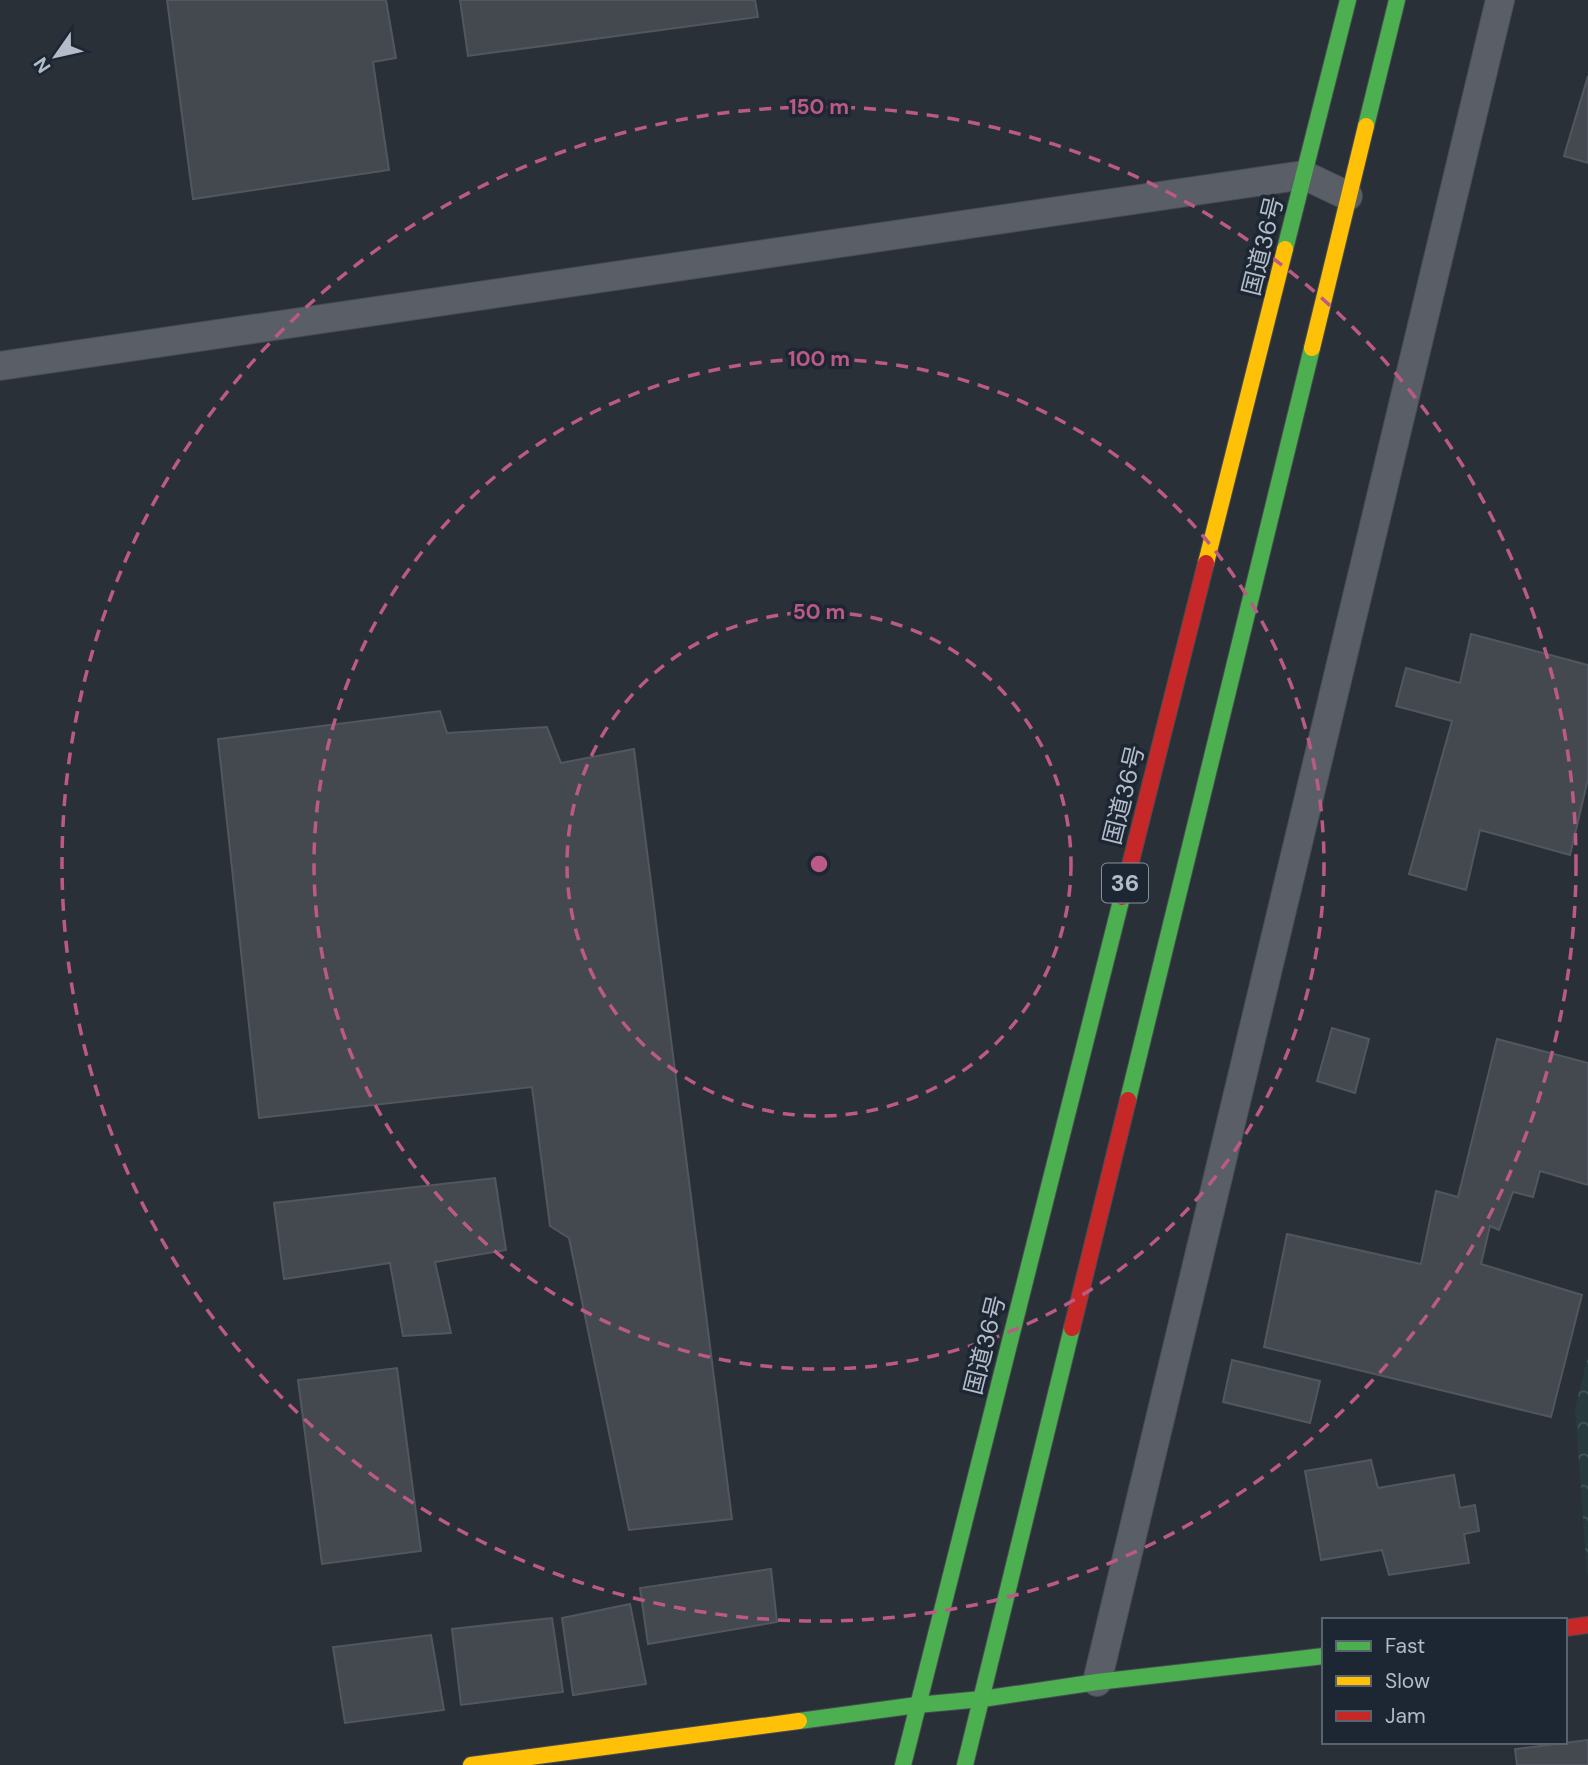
<svg xmlns="http://www.w3.org/2000/svg" width="1588" height="1765" viewBox="0 0 1588 1765" font-family="'DM Sans','Noto Sans JP',sans-serif">
	<style>
		.park { fill: url(#park-crowns) }
		.building { fill: #444950; stroke: #52575f; stroke-width: 2 }
		.lines { fill: none; stroke-linecap: round; stroke-linejoin: round }
		.street-casing { stroke: #484c53; stroke-width: 30 }
		.fast-casing { stroke: #484c53; stroke-width: 18 }
		.slow-casing { stroke: #484c53; stroke-width: 18 }
		.jam-casing { stroke: #484c53; stroke-width: 18 }
		.street { stroke: #5a5e66; stroke-width: 28 }
		.fast { stroke: #4caf50; stroke-width: 16 }
		.slow { stroke: #ffc107; stroke-width: 16 }
		.jam { stroke: #c62828; stroke-width: 16 }
		.ring { fill: none; stroke: #bc5a87; stroke-width: 3.5; stroke-dasharray: 12 9 }
		.labels { text-anchor: middle; stroke-width: 7; stroke-linejoin: round; paint-order: stroke }
		.shield { fill: #1d2633; stroke: #878f9c; stroke-width: 2 }
		.shield-label { font-size: 23px; font-weight: bold; fill: #b4bcc9 }
		.street-label { font-size: 24px; fill: #b4bcc9; stroke: #1d2633 }
		.centre { fill: #bc5a87; stroke: #1d2633; stroke-width: 3.5 }
		.ring-label { font-size: 21px; text-anchor: middle; font-weight: bold; fill: #bc5a87; stroke: #1d2633; stroke-width: 7; stroke-linejoin: round; paint-order: stroke }
	</style>
	<defs>
		<pattern id="park-crowns" width="20" height="18" patternUnits="userSpaceOnUse" patternTransform="scale(1.75)"><rect width="20" height="18" fill="#273a3e"/><path d="M2 6a3 3 0 1 1 6 0M12 15a3 3 0 1 1 6 0" fill="none" stroke="#445559"/></pattern>
	</defs>
	<rect width="100%" height="100%" fill="#2a3038"/>
	<!-- park -->
	<path class="park" d="M1588,1356V1573L1587,1574L1575,1409Z"/>
	<!-- building -->
	<g class="building">
		<path d="M167,0H386L396,58L373,62L389,170L193,199Z"/>
		<path d="M460,0H755L758,17L468,56Z"/>
		<path d="M1588,76V163L1564,156Z"/>
		<path d="M1471,634L1588,665V779L1570,855L1480,830L1466,890L1409,874L1452,721L1396,706L1406,668L1460,683Z"/>
		<path d="M440,711L447,733L547,727L561,763L634,749L732,1519L629,1530L569,1238L550,1226L532,1087L259,1118L218,739Z"/>
		<path d="M1332,1028L1369,1039L1355,1093L1317,1081Z"/>
		<path d="M1497,1039L1588,1063V1185L1540,1171L1533,1197L1513,1192L1499,1230L1490,1226L1481,1264L1582,1295L1551,1417L1264,1347L1287,1234L1421,1264L1436,1191L1458,1197Z"/>
		<path d="M495,1178L506,1250L435,1262L451,1333L403,1336L390,1263L284,1279L274,1203Z"/>
		<path d="M1232,1360L1320,1381L1310,1423L1223,1402Z"/>
		<path d="M397,1368L421,1551L322,1564L298,1380Z"/>
		<path d="M1371,1460L1378,1488L1454,1475L1460,1508L1475,1505L1479,1531L1464,1534L1469,1563L1389,1575L1382,1550L1321,1560L1305,1471Z"/>
		<path d="M771,1569L777,1622L648,1644L640,1588Z"/>
		<path d="M630,1604L646,1684L573,1695L562,1618Z"/>
		<path d="M552,1618L563,1692L461,1705L452,1629Z"/>
		<path d="M431,1635L444,1710L345,1723L333,1647Z"/>
		<path d="M1588,1740V1765H1517L1515,1749Z"/>
	</g>
	<g class="lines">
		<defs>
			<g id="street">
				<path d="M0,366L1304,175L1348,196"/>
				<path d="M1097,1682L1500,0"/>
			</g>
			<g id="fast">
				<path d="M1366,126L1397,0"/>
				<path d="M1285,249L1348,0"/>
				<path d="M1128,1100L1312,348"/>
				<path d="M799,1721L917,1705L982,1699L1097,1682L1324,1656"/>
				<path d="M903,1765L1122,897"/>
				<path d="M965,1765L1072,1328"/>
			</g>
			<g id="slow">
				<path d="M1312,348L1366,126"/>
				<path d="M1206,563L1285,249"/>
				<path d="M471,1765L799,1721"/>
			</g>
			<g id="jam">
				<path d="M1122,897L1206,563"/>
				<path d="M1072,1328L1128,1100"/>
				<path d="M1565,1628L1588,1625"/>
			</g>
		</defs>
		<!-- street casing -->
		<use href="#street" class="street-casing"/>
		<!-- fast casing -->
		<use href="#fast" class="fast-casing"/>
		<!-- slow casing -->
		<use href="#slow" class="slow-casing"/>
		<!-- jam casing -->
		<use href="#jam" class="jam-casing"/>
		<!-- street -->
		<use href="#street" class="street"/>
		<!-- fast -->
		<use href="#fast" class="fast"/>
		<!-- slow -->
		<use href="#slow" class="slow"/>
		<!-- jam -->
		<use href="#jam" class="jam"/>
	</g>
	<!-- distance rings -->
	<g class="ring">
		<circle cx="819" cy="864" r="252"/>
		<circle cx="819" cy="864" r="505"/>
		<circle cx="819" cy="864" r="757"/>
	</g>
	<g class="labels">
		<!-- shield labels -->
		<rect class="shield" x="1102" y="863.5" width="46" height="39" rx="5"/>
		<g class="shield-label">
			<text x="1125" y="891">36</text>
		</g>
		<!-- street labels -->
		<g class="street-label">
			<text transform="translate(1263 246) rotate(-76)" y="8">国道36号</text>
			<text transform="translate(1124 795) rotate(-76)" y="8">国道36号</text>
			<text transform="translate(985 1345) rotate(-76)" y="8">国道36号</text>
		</g>
	</g>
	<circle cx="819" cy="864" r="10" class="centre"/>
	<g class="ring-label">
		<text x="819" y="114">150 m</text>
		<text x="819" y="366">100 m</text>
		<text x="819" y="619">50 m</text>
	</g>
	<!-- legend -->
	<rect x="1322" y="1618" width="245" height="126" fill="#1d2633" stroke="#59626f" stroke-width="2"/>
	<rect x="1336" y="1641" width="35" height="10" fill="#4caf50" stroke="#59626f" stroke-width="2"/>
	<text x="1385" y="1653" font-size="21" fill="#b4bcc9">Fast</text>
	<rect x="1336" y="1676" width="35" height="10" fill="#ffc107" stroke="#59626f" stroke-width="2"/>
	<text x="1385" y="1688" font-size="21" fill="#b4bcc9">Slow</text>
	<rect x="1336" y="1711" width="35" height="10" fill="#c62828" stroke="#59626f" stroke-width="2"/>
	<text x="1385" y="1723" font-size="21" fill="#b4bcc9">Jam</text>
	<!-- north arrow -->
	<g transform="translate(56 56) rotate(236)" stroke="#1d2633" stroke-width="5" paint-order="stroke">
	<path d="M0-5L12 26L0 18L-12 26Z" fill="#b4bcc9"/>
	<text y="-10" font-size="19" font-weight="bold" text-anchor="middle" fill="#b4bcc9">N</text>
	</g>
</svg>
